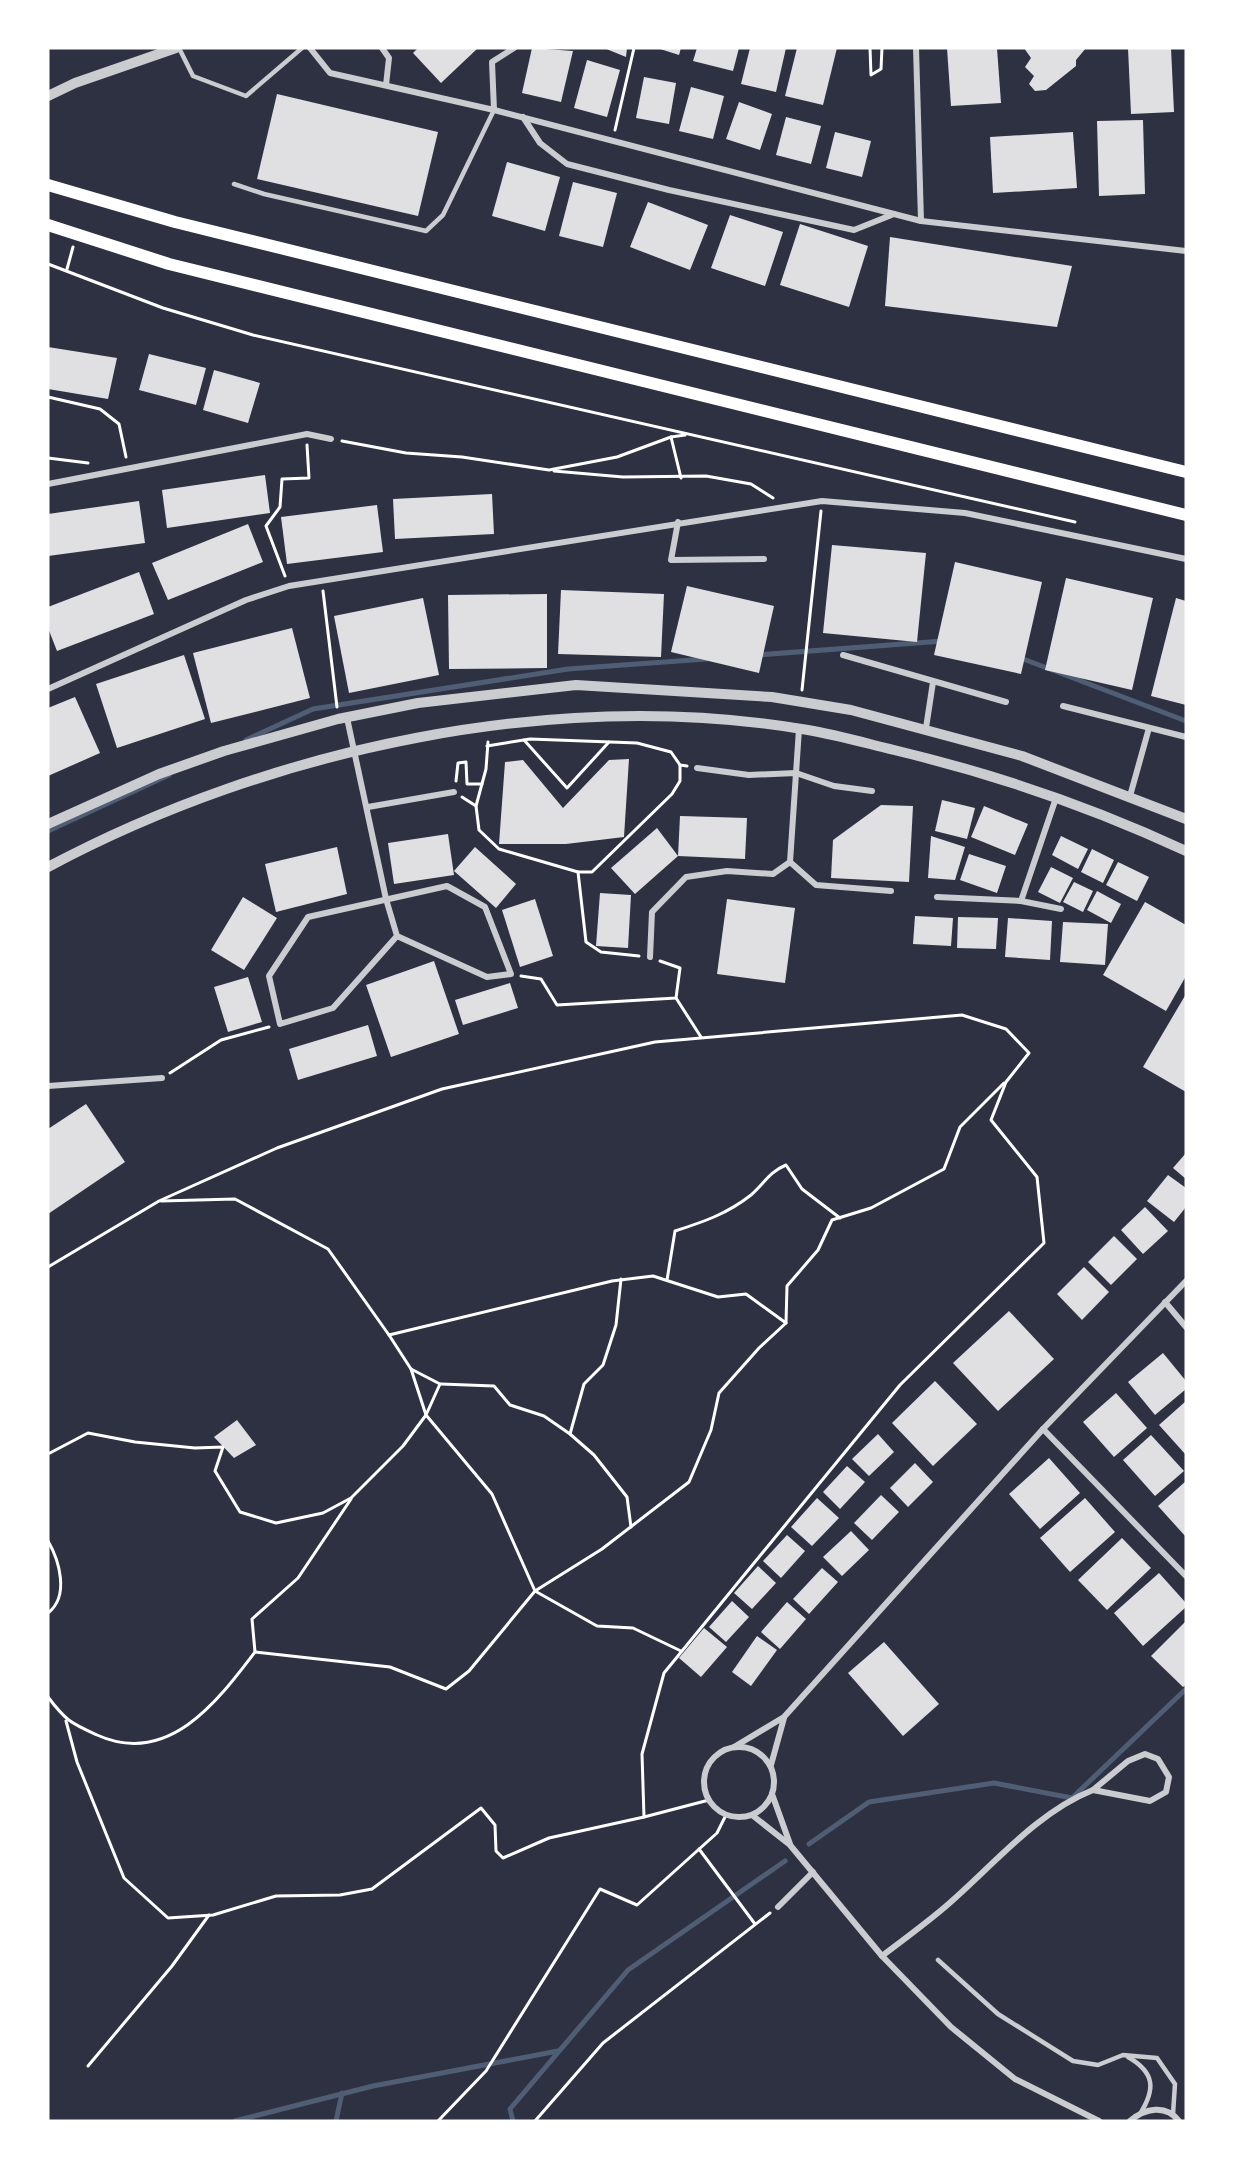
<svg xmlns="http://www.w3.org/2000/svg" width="1234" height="2169" viewBox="0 0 1234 2169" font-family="'Zilla Slab',serif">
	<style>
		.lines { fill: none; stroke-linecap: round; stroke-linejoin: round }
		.stream { stroke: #4f5d75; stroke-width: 5 }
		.building { fill: #e0e0e3 }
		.path { stroke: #fff; stroke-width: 3 }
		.service { stroke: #caccd0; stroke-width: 4.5 }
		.minor { stroke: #caccd0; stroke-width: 6 }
		.tertiary { stroke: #caccd0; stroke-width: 10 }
		.secondary { stroke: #fff; stroke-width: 12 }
	</style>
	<rect width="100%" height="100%" fill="#2d3142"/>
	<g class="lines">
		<!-- stream -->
		<g class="stream">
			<path d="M757,655L943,641"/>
			<path d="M1018,657L1186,721"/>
			<path d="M246,740L313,709L568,669L706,659"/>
			<path d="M48,831L169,775"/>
			<path d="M809,1844L869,1802L994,1783L1072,1798L1186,1689"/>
			<path d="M235,2121L373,2086L558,2051"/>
			<path d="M336,2121L342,2093"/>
			<path d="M513,2121L510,2109L628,1970L785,1861"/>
		</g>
	</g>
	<!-- building -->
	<g class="building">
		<path d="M418,48H478L441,83L413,53Z"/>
		<path d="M532,48L573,51L561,102L522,93Z"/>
		<path d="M604,48H627L626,57Z"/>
		<path d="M657,48H681L679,55Z"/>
		<path d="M697,48H739L733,71L693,61Z"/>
		<path d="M750,48H786L776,92L741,84Z"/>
		<path d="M797,48H837L823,105L785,96Z"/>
		<path d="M947,48H997L1001,103L951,106Z"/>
		<path d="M1024,48H1086L1076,60V66L1046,90L1035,91L1029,84L1034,76L1025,67L1031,58Z"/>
		<path d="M1128,48H1171L1174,112L1131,114Z"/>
		<path d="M587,60L620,70L607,117L574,108Z"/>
		<path d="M644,77L676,83L669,124L636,118Z"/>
		<path d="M691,87L724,96L713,139L679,131Z"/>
		<path d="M277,94L438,132L418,216L257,179Z"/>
		<path d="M739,102L772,114L760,150L726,139Z"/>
		<path d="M786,117L821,126L811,164L776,155Z"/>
		<path d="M1143,120L1145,194L1099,196L1097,121Z"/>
		<path d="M835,132L871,141L862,177L826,168Z"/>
		<path d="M1073,132L1077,188L993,193L990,137Z"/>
		<path d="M507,162L560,177L545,231L492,216Z"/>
		<path d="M573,182L617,193L603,247L559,236Z"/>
		<path d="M648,202L708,225L690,270L630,247Z"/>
		<path d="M730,215L783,232L765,286L711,268Z"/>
		<path d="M800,224L868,246L849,307L780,285Z"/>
		<path d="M890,237L1072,266L1057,327L885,306Z"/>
		<path d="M48,347L117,358L108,399L48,389Z"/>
		<path d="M149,354L206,368L196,405L139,390Z"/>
		<path d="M214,370L260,383L248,423L203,410Z"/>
		<path d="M265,475L270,513L167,528L162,490Z"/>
		<path d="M492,494L494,534L395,539L393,499Z"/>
		<path d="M139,501L145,543L48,556V514Z"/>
		<path d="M377,505L383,552L287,564L281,517Z"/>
		<path d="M248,524L263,562L168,600L152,563Z"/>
		<path d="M832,545L926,553L917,642L823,633Z"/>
		<path d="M955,562L1042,582L1021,674L934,655Z"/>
		<path d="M139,572L154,614L57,651L48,628V607Z"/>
		<path d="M1066,578L1153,598L1132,690L1045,670Z"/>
		<path d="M687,586L774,606L759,673L671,652Z"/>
		<path d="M561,590L664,594L661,657L558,654Z"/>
		<path d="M547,594V668L449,669L448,595Z"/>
		<path d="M423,598L439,675L349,693L334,616Z"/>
		<path d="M1176,598L1186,601V705L1151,696Z"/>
		<path d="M292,628L310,698L211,723L193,653Z"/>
		<path d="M184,655L205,719L117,748L96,684Z"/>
		<path d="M75,697L100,753L48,776V708Z"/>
		<path d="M629,759L624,837L566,844H499L505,762L523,760L563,808L609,760Z"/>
		<path d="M942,800L975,808L967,839L935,831Z"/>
		<path d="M881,805L913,806L909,882L831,878L833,840Z"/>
		<path d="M984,806L1028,824L1015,855L971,837Z"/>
		<path d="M680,816L747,818L745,859L678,856Z"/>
		<path d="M657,828L678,856L635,894L611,868Z"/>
		<path d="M448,834L454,875L394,884L388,843Z"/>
		<path d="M931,836L965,847L955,880L928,878Z"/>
		<path d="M1061,836L1088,849L1078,869L1052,855Z"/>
		<path d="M337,847L347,894L276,912L265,864Z"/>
		<path d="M475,847L516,884L496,908L454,871Z"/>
		<path d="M1092,849L1114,860L1103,883L1081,872Z"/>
		<path d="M969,854L1006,866L997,893L960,880Z"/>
		<path d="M1118,862L1149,877L1137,901L1106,885Z"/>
		<path d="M1051,867L1073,878L1060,903L1038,892Z"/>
		<path d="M1074,882L1093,891L1083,912L1063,902Z"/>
		<path d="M1097,891L1121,904L1111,923L1087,910Z"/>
		<path d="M600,893L631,895L628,948L596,946Z"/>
		<path d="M243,897L277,918L244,970L211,950Z"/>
		<path d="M535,899L553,956L520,967L502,910Z"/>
		<path d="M727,899L795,908L785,983L717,974Z"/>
		<path d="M1145,902L1186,925V976L1166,1011L1103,975Z"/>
		<path d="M915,916L953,918L951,946L913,944Z"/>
		<path d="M958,917L998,918L996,949L957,948Z"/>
		<path d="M1008,918L1052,921L1050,960L1005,957Z"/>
		<path d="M1063,922L1108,924L1105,965L1060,962Z"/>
		<path d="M434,961L459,1034L391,1057L366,985Z"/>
		<path d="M248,977L262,1022L228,1032L214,987Z"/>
		<path d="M510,983L518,1008L463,1025L455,1000Z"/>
		<path d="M1186,994V1092L1143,1067Z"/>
		<path d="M368,1025L377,1056L298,1080L289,1049Z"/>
		<path d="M86,1104L125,1162L48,1214V1129Z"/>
		<path d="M1186,1153V1179L1173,1168Z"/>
		<path d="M1168,1175L1186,1188V1207L1174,1222L1147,1201Z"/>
		<path d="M1145,1207L1168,1231L1143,1254L1121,1230Z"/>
		<path d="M1114,1236L1137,1259L1111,1285L1088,1262Z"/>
		<path d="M1084,1267L1109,1292L1082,1320L1057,1294Z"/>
		<path d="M1009,1311L1054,1359L998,1411L953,1363Z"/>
		<path d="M1163,1353L1186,1381V1389L1155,1415L1128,1382Z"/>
		<path d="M935,1381L977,1424L933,1466L892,1423Z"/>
		<path d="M1116,1393L1147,1428L1114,1457L1083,1422Z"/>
		<path d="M1186,1401V1455L1159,1425Z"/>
		<path d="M237,1420L256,1445L234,1458L214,1437Z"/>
		<path d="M878,1434L894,1452L869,1476L852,1459Z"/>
		<path d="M1151,1435L1184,1471L1155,1496L1123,1460Z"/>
		<path d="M1049,1458L1080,1493L1040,1529L1009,1494Z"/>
		<path d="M915,1463L933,1482L908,1507L890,1488Z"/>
		<path d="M847,1466L865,1482L840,1509L823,1492Z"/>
		<path d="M1186,1481V1537L1158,1506Z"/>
		<path d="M881,1495L899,1512L872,1540L854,1523Z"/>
		<path d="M817,1498L839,1518L812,1546L791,1527Z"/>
		<path d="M1085,1498L1115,1532L1070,1572L1040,1538Z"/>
		<path d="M851,1531L869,1550L842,1576L823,1557Z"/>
		<path d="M787,1535L805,1551L781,1578L763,1561Z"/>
		<path d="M1122,1538L1151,1568L1107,1610L1078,1580Z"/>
		<path d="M758,1566L776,1583L752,1609L734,1593Z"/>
		<path d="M822,1568L838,1582L809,1614L793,1599Z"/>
		<path d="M1159,1573L1186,1603V1607L1143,1646L1114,1613Z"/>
		<path d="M732,1601L749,1617L726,1642L709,1627Z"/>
		<path d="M787,1602L806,1619L780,1649L761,1632Z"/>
		<path d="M1186,1621V1685L1183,1687L1151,1656Z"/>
		<path d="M704,1628L727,1647L701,1677L679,1658Z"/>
		<path d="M757,1636L777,1650L751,1686L732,1672Z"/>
		<path d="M884,1642L939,1704L903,1736L848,1673Z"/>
	</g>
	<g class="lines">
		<!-- path -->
		<g class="path">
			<path d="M870,48L871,75L881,69L882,48"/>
			<path d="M615,130L634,48"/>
			<path d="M48,264L163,308L253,335L1075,522"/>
			<path d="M67,269L73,247"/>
			<path d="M48,397L100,409L119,424L126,457"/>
			<path d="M671,437L681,478"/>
			<path d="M342,441L406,453L462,457L549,470L617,457L671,437L685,435"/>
			<path d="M48,458L88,463"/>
			<path d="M554,471L623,477L706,476L751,484L773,498"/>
			<path d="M285,576L266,526L280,507L282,479L309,478L307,445"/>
			<path d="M323,591L337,707"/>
			<path d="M802,690L821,511"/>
			<path d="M524,740L567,788L609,742"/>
			<path d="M488,742L486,769L476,806L479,830L499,849L578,872L586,942L601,952L639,956"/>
			<path d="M487,746L530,739L637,743L671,752L680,765L687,766"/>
			<path d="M456,781L458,763L466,762L467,784H482"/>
			<path d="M462,797L476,806"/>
			<path d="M578,872H592L672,794L680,781V765"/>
			<path d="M521,976L541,979L557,1005L676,998L680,968L660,961"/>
			<path d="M676,998L701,1037"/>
			<path d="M170,1073L221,1040L269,1027"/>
			<path d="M161,1201L235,1199L328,1249L389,1335L612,1281L653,1276L718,1297L746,1294L786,1323L787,1286L818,1250L832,1220L871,1208L944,1169L960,1127L1004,1083"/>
			<path d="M48,1267L159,1201L277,1148L442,1089L655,1042L962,1015L1006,1029L1029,1053L1006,1082L991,1120L1037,1177L1044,1243L900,1385L664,1673L642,1754L644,1817L709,1800"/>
			<path d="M621,1279L616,1325L603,1365L584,1384L570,1434L594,1455L627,1497L631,1527"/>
			<path d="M667,1280L675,1231C703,1222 727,1214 751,1195C764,1184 769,1172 786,1165L802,1189L840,1218"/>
			<path d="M441,1384L494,1386L510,1405L544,1416L570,1434"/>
			<path d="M48,1454L88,1433L135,1442L195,1448L223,1447L215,1471L240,1512L276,1523L323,1513L351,1498L403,1446L426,1415L440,1384L411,1369L389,1335"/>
			<path d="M48,1541C59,1560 70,1596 48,1613"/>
			<path d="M681,1651L633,1628L597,1626L535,1591L602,1549L689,1482L711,1430L719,1393L759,1348L786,1323"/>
			<path d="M255,1652L390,1667L446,1689L469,1671L535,1591L492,1494L426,1415L411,1369"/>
			<path d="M48,1697C66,1721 71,1723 97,1735C168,1767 217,1702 255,1652L252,1619L298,1578L351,1499"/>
			<path d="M66,1721L77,1762L124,1878L168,1918L213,1915L276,1896L340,1895L372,1889L481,1808L495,1825L496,1851L503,1858L549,1838L644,1817"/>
			<path d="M699,1849L755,1924"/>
			<path d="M88,2066L172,1966L209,1915"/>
			<path d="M438,2121L486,2071L600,1889L637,1905L717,1833L726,1815"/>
			<path d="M535,2121L603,2043L770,1913"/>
		</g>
		<!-- service -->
		<g class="service">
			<path d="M179,48L193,76L246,96L302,48"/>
			<path d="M234,184L264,194L426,231L443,215L494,110"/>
			<path d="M938,1960L998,2014L1073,2061L1098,2065L1123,2055L1157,2058L1175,2084L1173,2114"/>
			<path d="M1128,2057C1156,2073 1155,2090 1140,2114"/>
		</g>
		<!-- minor -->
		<g class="minor">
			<path d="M310,48L330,73L494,110L921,221L1186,251"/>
			<path d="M382,48L389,58L386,85"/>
			<path d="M916,48L921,221"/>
			<path d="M494,110L492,62L514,48"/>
			<path d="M523,117L540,143L567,164L669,190L854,230L894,214"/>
			<path d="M48,484L307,434L331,439"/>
			<path d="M678,522L671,560L764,559"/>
			<path d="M843,655L1006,702"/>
			<path d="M48,689L246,600L289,586L822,501L965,513L1186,559"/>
			<path d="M1063,706L1186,737"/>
			<path d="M347,718L386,899L397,936L487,977L511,974L485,907L447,886L308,917L269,976L280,1024L333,1008L397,936"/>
			<path d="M926,728L933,682"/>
			<path d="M697,768L749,775L796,773L834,786L872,791"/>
			<path d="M1130,796L1149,728"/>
			<path d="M368,807L454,792"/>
			<path d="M790,862L816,885L891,891"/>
			<path d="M937,897L1021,901L1061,909"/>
			<path d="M1021,901L1056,798"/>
			<path d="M650,957L652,912L686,877L727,871L773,874L790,862L799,729"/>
			<path d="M48,1086L162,1078"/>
			<path d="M1165,1302L1186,1327"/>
			<path d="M1043,1429L1186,1576"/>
			<circle cx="739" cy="1782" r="35"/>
			<path d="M734,1747L784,1717L1043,1429L1186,1281"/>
			<path d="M1145,1754L1158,1759L1169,1777L1166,1792L1150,1801L1093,1790L1128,1761Z"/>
			<path d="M771,1765L784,1718"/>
			<path d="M772,1794L790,1844"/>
			<path d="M752,1815L790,1845L882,1956L951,2027L1015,2079L1099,2121"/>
			<path d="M778,1907L813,1872"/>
			<path d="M882,1956C903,1940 925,1924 945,1907C991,1868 1035,1813 1093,1790"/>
			<path d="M1130,2121C1145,2108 1166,2104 1179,2121"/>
		</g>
		<!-- tertiary -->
		<g class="tertiary">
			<path d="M48,96L75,83L176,48"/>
			<path d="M48,824L159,774L224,751L338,719L418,703L576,685L772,697L851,710L1022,756L1186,819"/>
			<path d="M48,867C271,748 556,687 808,730C837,735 865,743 894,750C995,774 1092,807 1186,851"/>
		</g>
		<!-- secondary -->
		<g class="secondary">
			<path d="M48,185L175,222L1186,472"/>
			<path d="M48,225L169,264L1186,515"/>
		</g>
	</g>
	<!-- border -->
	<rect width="1234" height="2169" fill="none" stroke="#ffffff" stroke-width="99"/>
</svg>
